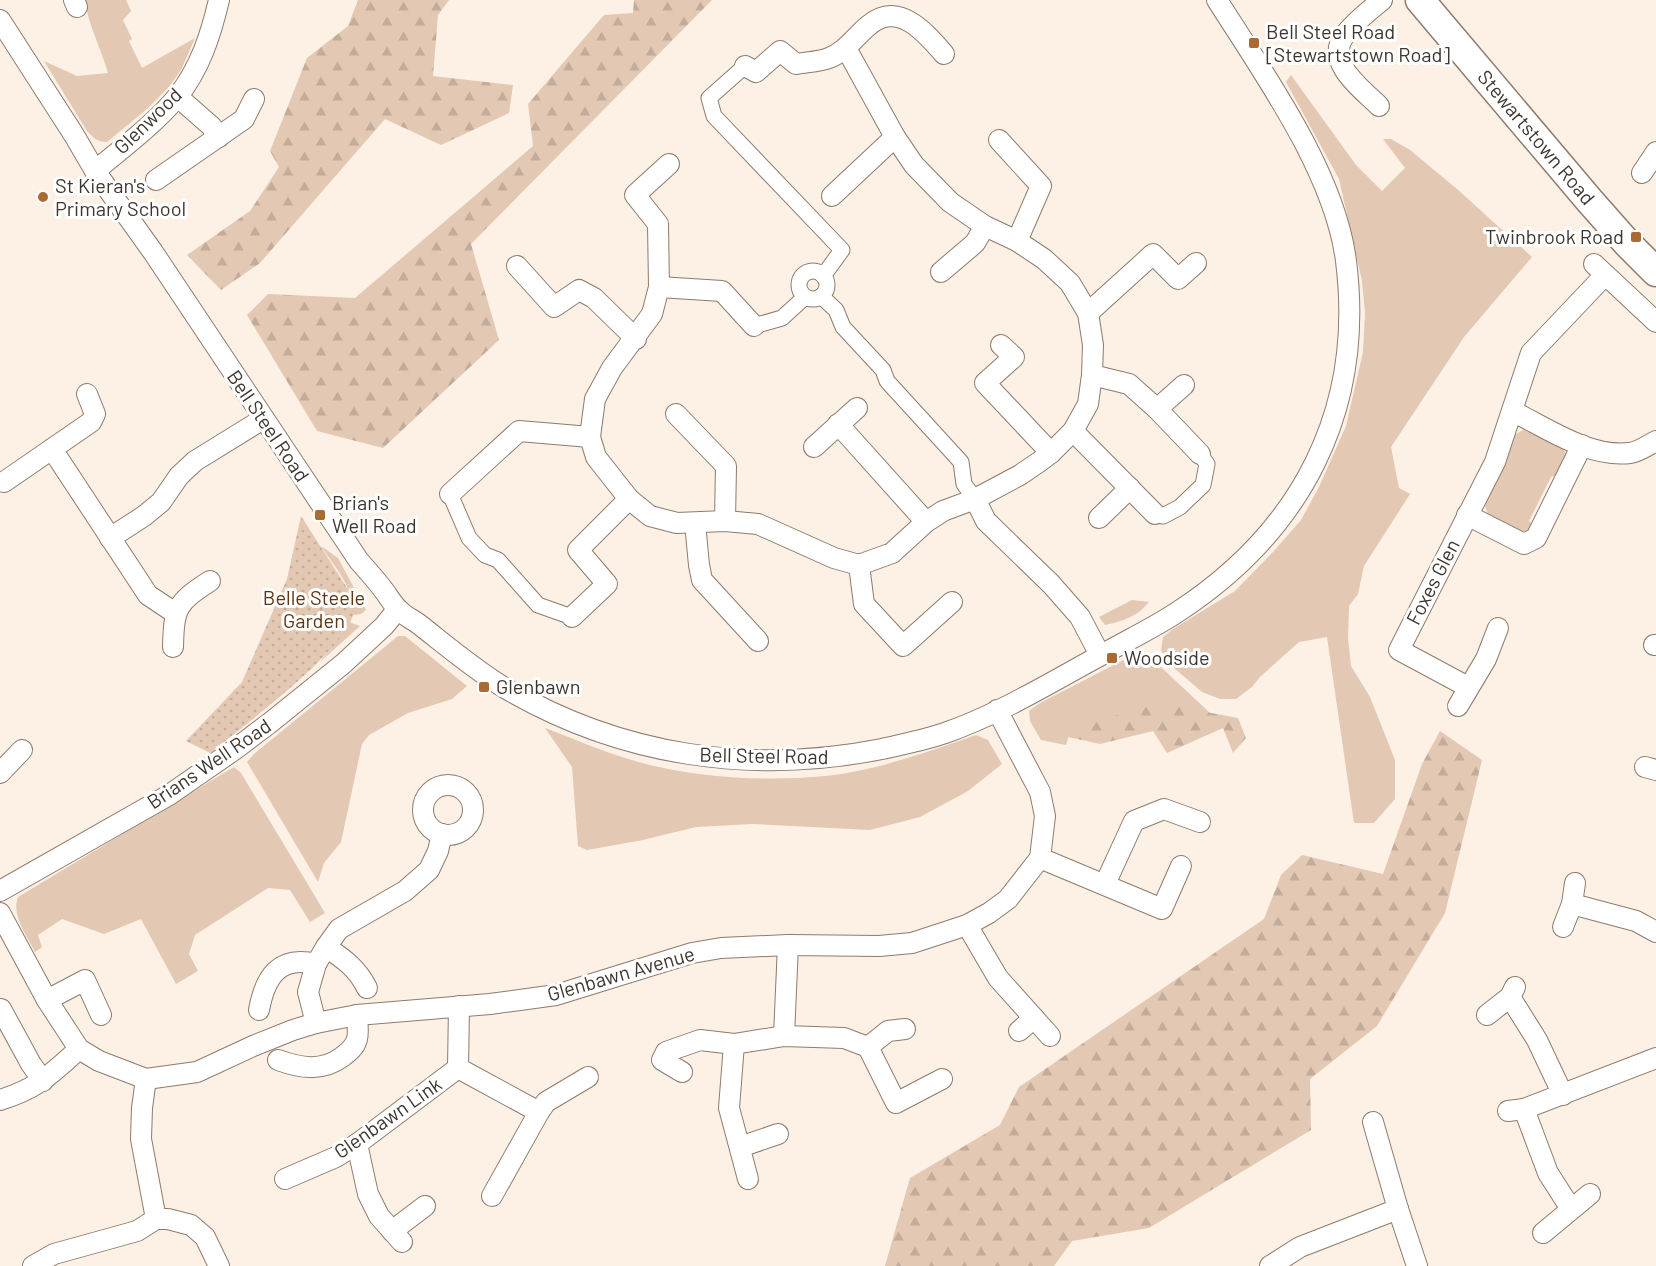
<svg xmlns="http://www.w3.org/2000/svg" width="1656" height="1266" viewBox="0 0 1656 1266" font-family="Barlow,sans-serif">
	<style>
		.green { fill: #e3c8b3 }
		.forest { fill: url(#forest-firs) }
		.garden { fill: url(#garden-dots) }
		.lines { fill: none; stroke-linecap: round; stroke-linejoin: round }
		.pedestrian-casing { stroke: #8e7b6b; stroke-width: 17 }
		.minor-casing { stroke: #8e7b6b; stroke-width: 22 }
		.secondary-casing { stroke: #8e7b6b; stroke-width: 31 }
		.pedestrian { stroke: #fff; stroke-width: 15 }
		.minor { stroke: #fff; stroke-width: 20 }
		.secondary { stroke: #fff; stroke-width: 28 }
		.poi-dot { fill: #aa6b32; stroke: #fff; stroke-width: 2 }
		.labels { text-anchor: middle; stroke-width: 6; stroke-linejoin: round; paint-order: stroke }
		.poi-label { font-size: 20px; fill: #3e352f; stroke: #fff; text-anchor: start }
		.street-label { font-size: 20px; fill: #3e352f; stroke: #fff }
		.park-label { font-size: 20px; fill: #5d3611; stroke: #fff }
	</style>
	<defs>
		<pattern id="forest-firs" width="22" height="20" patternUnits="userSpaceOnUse" patternTransform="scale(1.5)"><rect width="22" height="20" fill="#e3c8b3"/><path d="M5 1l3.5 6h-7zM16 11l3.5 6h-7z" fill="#c4ac9a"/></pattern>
		<pattern id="garden-dots" width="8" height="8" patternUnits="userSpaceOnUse" patternTransform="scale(1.5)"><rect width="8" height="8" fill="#e3c8b3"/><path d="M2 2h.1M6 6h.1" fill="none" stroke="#c4ac9a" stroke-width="1.8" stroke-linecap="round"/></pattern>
	</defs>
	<rect width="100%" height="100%" fill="#fdf0e5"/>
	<!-- green -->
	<g class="green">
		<path d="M85,0H126L131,11L123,20L132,39L129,41L142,68L195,38L181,70L168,88L148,108L107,142C97,142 94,138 87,131L44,61L77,76L108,73C101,48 88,25 85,0Z"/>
		<path d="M1291,75L1356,165L1382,191L1405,168L1383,139H1391L1410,150L1457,189L1532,257L1464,337L1391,447L1399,488L1410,494L1364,566L1358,594L1349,606L1348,638L1351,666L1370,697L1395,760V799L1374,823H1354L1327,637L1299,642L1260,677L1252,687L1236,699H1220L1202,692L1167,662L1161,650L1163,637L1173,629L1235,591L1273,552L1301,520L1319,487L1346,426L1363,352L1365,313L1362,281L1339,179L1286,82Z"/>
		<path d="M1527,428L1558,442L1567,455L1559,474L1551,477L1529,521L1534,526L1527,531L1517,532L1488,515L1485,506L1488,496L1507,459L1510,442L1514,435Z"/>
		<path d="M321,546L338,558L366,610L361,614L353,615C357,591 333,565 321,546Z"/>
		<path d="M1132,600L1149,602C1138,616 1123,621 1105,625L1099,617Z"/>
		<path d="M349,622L360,626L320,662L342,635Z"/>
		<path d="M398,636H405L467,686L452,699L408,713L369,735L362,744L341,842L324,863L318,882L247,762L254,754Z"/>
		<path d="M1139,652L1147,654L1210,713L1070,732L1066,745L1041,740L1030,721L1029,711L1040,703Z"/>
		<path d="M545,728C570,737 596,749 622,757C687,778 758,782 826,776C875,771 930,751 976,735L988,740L1002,764L968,791L920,817L870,830L753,824L696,827L643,840L587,850L578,846L572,767Z"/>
		<path d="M234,767L241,773L325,913L310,922L290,890L268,888L195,935L189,954L198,971L176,984L141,919L104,934L62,919L38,935L42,947L35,952C27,936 11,915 18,897Z"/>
	</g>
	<!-- forest -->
	<g class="forest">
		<path d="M358,0H449L438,15L433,76L513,85L509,113L441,145L385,119L260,263L221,290L187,255L250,211L279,167L270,151L307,58L348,26Z"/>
		<path d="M634,0H712L471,244L499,340L383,448L317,431L247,315L268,294L355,298L533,146L528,104L604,15L633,13Z"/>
		<path d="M1153,702L1238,718L1246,738L1233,753L1223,728L1167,753L1153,731L1100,744L1068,737L1070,732Z"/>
		<path d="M1440,731L1482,760L1445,913L1377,1026L1310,1079L1311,1130L1149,1228L1072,1241L1054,1266H885L910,1178L1000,1125L1019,1087L1264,919L1281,875L1302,855L1383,874L1422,764Z"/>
	</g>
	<!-- garden -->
	<path class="garden" d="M301,516L351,594C352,600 355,606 354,612C346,651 244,725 210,753L186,741L242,682L287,579Z"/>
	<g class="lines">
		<defs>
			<g id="pedestrian">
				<path d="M745,66L709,98L714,116L842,250L823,276"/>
				<circle cx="813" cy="285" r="14"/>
				<path d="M821,296L836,310L843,327L883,370L887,381L961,462L964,484L975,499"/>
				<path d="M754,326L782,318L805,297"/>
				<path d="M450,494L469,538L485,555L498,560L538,605L572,617"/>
				<path d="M1155,514L1163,516L1180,507L1203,485L1207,464L1200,454"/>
			</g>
			<g id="minor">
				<path d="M74,0L77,7"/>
				<path d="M0,20L74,135L95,171L153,252L359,561C368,571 377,581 385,592C390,599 394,606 400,611C406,617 414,620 420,625C448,647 475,670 505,688C621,756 750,775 882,749C903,744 925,740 945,733C1000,714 1053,681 1105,653C1128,640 1153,628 1176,613C1301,532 1365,411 1346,261C1335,173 1264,74 1217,0"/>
				<path d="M745,66L756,72L780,51L796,64C806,62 819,62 829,58C845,52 855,37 868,26C898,0 925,32 944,54"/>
				<path d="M178,97L211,126L219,137"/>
				<path d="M1379,106C1362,89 1325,63 1344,36C1353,23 1369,11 1382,0"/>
				<path d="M999,140L1041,186L1017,241"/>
				<path d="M669,164L635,195L658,224L659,287L652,314L612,368L595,399L590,437L596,457L629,499L650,516L677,523L725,521L758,524L834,558L859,565L892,553L926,522L943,511L975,499L1020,475L1039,462L1051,453L1073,431L1088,404L1092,375L1093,345L1088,313L1070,283L1044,259L1017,241L985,226L950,202L914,165L895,137L846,48"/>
				<path d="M95,171C120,150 157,122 177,97C200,69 211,34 219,0"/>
				<path d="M1642,173L1656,152"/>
				<path d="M156,180L244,119L254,99"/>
				<path d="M832,196L895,137"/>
				<path d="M1594,264L1656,322"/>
				<path d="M517,266L554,307L579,290L594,298L636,339"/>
				<path d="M941,272L975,243L985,226"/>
				<path d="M659,287L722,291L754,326"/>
				<path d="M1088,313L1153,254L1178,279L1196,263"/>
				<path d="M1001,345L1014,357L985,383L1051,453"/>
				<path d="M1092,375L1129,384L1157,409L1200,454"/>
				<path d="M1157,409L1184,385"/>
				<path d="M1512,411C1547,428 1589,458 1630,453C1639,452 1648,445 1656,441"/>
				<path d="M676,414L726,466L725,521"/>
				<path d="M838,424L926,522"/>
				<path d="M1073,431L1155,514"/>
				<path d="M814,447L857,408"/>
				<path d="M52,449L148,595L175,613"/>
				<path d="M4,482L91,422L95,414L87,394"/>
				<path d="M450,494L519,431L590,437"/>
				<path d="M975,499L986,521L1051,584L1080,617L1100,655"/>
				<path d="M1467,515L1524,544L1536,538L1582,445"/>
				<path d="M1099,518L1130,488"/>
				<path d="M695,523L699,565L702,580L758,641"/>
				<path d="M110,538L144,516L161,502L179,476L195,461L263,419"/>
				<path d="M859,565L864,604L903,646L952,602"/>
				<path d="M572,617L607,584L578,550L629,499"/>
				<path d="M1654,645H1656"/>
				<path d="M173,647C174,608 176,603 210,581"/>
				<path d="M1468,687L1399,650L1495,462L1531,353L1605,275"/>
				<path d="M1458,706L1486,659L1498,628"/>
				<path d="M1645,767L1656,770"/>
				<path d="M0,773L22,750"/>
				<circle cx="448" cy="810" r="25"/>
				<path d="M1040,858L1162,909L1181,866"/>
				<path d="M1105,884L1134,821L1164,809L1200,822"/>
				<path d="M0,891L169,795L234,750L271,722L343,664L384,626L397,610"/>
				<path d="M1572,904L1636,921L1656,932"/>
				<path d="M0,913L47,1000L79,1049L99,1061L146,1079L197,1072L253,1046L293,1030L316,1023L357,1015L490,1004L556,995L692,953L721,948L788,945L879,946L912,943L967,925L989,913L1008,899L1040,858L1045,816L1040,792L997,710"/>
				<path d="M967,925L998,978L1050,1036"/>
				<path d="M1563,927L1572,904L1575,883"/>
				<path d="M326,947C344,959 357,968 367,988"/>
				<path d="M1510,997L1537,1040L1563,1095"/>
				<path d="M47,1000L85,980L101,1015"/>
				<path d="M1,1009L31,1064L43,1081"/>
				<path d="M259,1010C265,977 279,955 316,964"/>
				<path d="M1487,1015L1510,997L1515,987"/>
				<path d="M316,1023L308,992L316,964L326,947L339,929L405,891L429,870L438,851L442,834"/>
				<path d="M1019,1031L1034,1018"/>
				<path d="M784,1036L788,945"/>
				<path d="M734,1044L729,1108L748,1179"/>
				<path d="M868,1047L888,1031L905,1029"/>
				<path d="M278,1060C300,1068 322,1072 342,1057C349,1052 355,1047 357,1039C359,1032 357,1022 357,1015"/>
				<path d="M458,1068L539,1112L492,1196"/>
				<path d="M682,1072L662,1060L666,1052L700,1040L734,1044L784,1036L844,1038L868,1047L896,1103L942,1079"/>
				<path d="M146,1079L142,1108L141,1139L156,1219"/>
				<path d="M0,1100C38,1088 50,1075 79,1049"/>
				<path d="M1524,1109L1548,1173L1571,1209"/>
				<path d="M1508,1111L1524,1109L1656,1058"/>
				<path d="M539,1112L546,1102L588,1077"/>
				<path d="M1373,1122L1398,1209L1417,1266"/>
				<path d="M357,1144L368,1194L379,1216L402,1242"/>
				<path d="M740,1147L778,1134"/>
				<path d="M285,1179L336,1157L357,1144L458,1068L459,1006"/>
				<path d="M392,1231L425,1206"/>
				<path d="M1543,1233L1590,1194"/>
				<path d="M33,1266L54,1254L137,1231L156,1219H168L191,1225L205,1237L219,1266"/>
				<path d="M1270,1266L1300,1247L1398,1209"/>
			</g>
			<g id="secondary">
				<path id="s1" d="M1420,0L1589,200L1627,243L1656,272"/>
			</g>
		</defs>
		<!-- pedestrian casing -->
		<use href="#pedestrian" class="pedestrian-casing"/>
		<!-- minor casing -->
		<use href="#minor" class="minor-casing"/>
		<!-- secondary casing -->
		<use href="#secondary" class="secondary-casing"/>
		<!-- pedestrian -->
		<use href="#pedestrian" class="pedestrian"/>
		<!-- minor -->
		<use href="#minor" class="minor"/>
		<!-- secondary -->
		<use href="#secondary" class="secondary"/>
	</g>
	<!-- markers -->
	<g class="poi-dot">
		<rect x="1248" y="37" width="12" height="12" rx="3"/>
		<circle cx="43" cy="197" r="6"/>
		<rect x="1630" y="231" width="12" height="12" rx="3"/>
		<rect x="314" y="509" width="12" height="12" rx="3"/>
		<rect x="1106" y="652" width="12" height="12" rx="3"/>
		<rect x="478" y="681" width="12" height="12" rx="3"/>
	</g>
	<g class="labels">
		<!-- poi labels -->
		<g class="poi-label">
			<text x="1266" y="39">Bell Steel Road<tspan x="1266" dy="23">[Stewartstown Road]</tspan></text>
			<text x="55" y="193">St Kieran's<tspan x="55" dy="23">Primary School</tspan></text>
			<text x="1624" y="244" text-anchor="end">Twinbrook Road</text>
			<text x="332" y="510">Brian's<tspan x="332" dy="23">Well Road</tspan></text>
			<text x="1124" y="665">Woodside</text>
			<text x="496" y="694">Glenbawn</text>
		</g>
		<!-- street labels -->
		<g class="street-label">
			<text transform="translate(148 121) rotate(-44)" y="7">Glenwood</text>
			<text dy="7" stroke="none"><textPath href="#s1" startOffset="180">Stewartstown Road</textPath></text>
			<text transform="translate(268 426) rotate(56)" y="7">Bell Steel Road</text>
			<text transform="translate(1433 582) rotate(-63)" y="7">Foxes Glen</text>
			<text transform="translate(764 756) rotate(1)" y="7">Bell Steel Road</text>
			<text transform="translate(209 764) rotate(-34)" y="7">Brians Well Road</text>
			<text transform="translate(621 974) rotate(-16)" y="7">Glenbawn Avenue</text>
			<text transform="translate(388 1118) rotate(-35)" y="7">Glenbawn Link</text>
		</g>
		<!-- park labels -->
		<g class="park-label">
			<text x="314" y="605">Belle Steele<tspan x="314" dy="23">Garden</tspan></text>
		</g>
	</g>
</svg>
